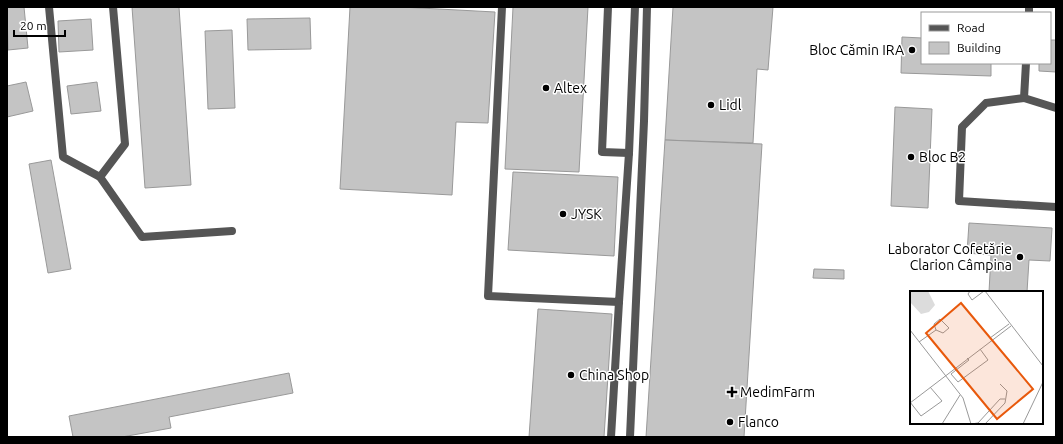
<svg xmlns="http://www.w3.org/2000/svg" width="1063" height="444" viewBox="0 0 1063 444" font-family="Ubuntu,sans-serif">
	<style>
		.building { fill: #c4c4c4; stroke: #999 }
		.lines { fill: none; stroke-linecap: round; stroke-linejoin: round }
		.lane { stroke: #555; stroke-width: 8 }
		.street { stroke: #555; stroke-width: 8 }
		.poi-dot { fill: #000; stroke: #fff; stroke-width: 1.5 }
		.labels { text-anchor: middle; stroke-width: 3; stroke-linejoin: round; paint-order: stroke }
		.poi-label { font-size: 14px; fill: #000; stroke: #fff; text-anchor: start }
		.inset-road { fill: none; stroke: #999; stroke-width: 1 }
		.view { fill: #e8590c; fill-opacity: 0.15; stroke: #e8590c; stroke-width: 2 }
		.inset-edge { fill: none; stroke: #000; stroke-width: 2 }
	</style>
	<rect width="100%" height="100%" fill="#fff"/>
	<!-- building -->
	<g class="building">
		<path d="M7,7H24L28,48L8,50Z"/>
		<path d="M132,7H179L191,185L145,188Z"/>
		<path d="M350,7H401L495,12L488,123L456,122L452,195L340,189Z"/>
		<path d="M513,7H588L579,172L505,169Z"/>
		<path d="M673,7H773L768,70L757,69L753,143L665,140Z"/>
		<path d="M310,18L311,49L248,50L247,19Z"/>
		<path d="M91,19L93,50L59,52L58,21Z"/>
		<path d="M232,30L235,108L208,109L205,31Z"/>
		<path d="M902,37L922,38V63H991V76L901,73Z"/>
		<path d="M1050,40H1056V72L1039,71V63H1050Z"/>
		<path d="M26,82L33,111L7,117V86Z"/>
		<path d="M97,82L101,111L71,114L67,86Z"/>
		<path d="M895,107L932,109L928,208L891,206Z"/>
		<path d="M665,140L762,144L744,437H646Z"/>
		<path d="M51,160L71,269L48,273L29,164Z"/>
		<path d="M513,172L618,177L614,256L508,250Z"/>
		<path d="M969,223L1052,228L1050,261L1029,260L1027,292H989L991,255L967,253Z"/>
		<path d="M814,269L844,270V279L813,278Z"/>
		<path d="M538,309L612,314L604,437H529Z"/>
		<path d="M289,373L293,393L169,417L171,428L122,437H73L69,416Z"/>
	</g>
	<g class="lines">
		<!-- lane -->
		<g class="lane">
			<path d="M49,7L63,157L100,177L142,237L232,231"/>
			<path d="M502,7L488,296L619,302L629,153L635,7"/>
			<path d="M608,7L602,152L629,153"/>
			<path d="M100,177L125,144L113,7"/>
			<path d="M630,437L644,121L647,7"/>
		</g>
		<!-- street -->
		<g class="street">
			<path d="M1029,13V7"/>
			<path d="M1026,63L1024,98L986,103L962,127L959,201L1056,207"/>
			<path d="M1024,98L1056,108"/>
			<path d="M611,437L619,302"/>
		</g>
	</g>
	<!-- markers -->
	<g class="poi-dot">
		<circle cx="912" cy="50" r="4"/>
		<circle cx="546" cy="88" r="4"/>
		<circle cx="711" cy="105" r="4"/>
		<circle cx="911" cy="157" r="4"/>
		<circle cx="563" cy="214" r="4"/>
		<circle cx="1020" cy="257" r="4"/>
		<circle cx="571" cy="375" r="4"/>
		<path d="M730 386h4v4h4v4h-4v4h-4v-4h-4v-4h4z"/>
		<circle cx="730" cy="422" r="4"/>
	</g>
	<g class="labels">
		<!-- poi labels -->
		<g class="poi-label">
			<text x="904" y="55" text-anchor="end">Bloc Cămin IRA</text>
			<text x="554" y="93">Altex</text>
			<text x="719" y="110">Lidl</text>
			<text x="919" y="162">Bloc B2</text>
			<text x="571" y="219">JYSK</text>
			<text x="1012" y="254" text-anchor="end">Laborator Cofetărie<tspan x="1012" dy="16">Clarion Câmpina</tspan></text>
			<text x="579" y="380">China Shop</text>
			<text x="740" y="397">MedimFarm</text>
			<text x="738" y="427">Flanco</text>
		</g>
	</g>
	<!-- overview -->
	<g transform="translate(910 291)">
		<rect width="133" height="133" fill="#fff"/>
		<path d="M0,0H18L25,14L19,21L11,23L0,11Z" fill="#dcdcdc"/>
		<path class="inset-road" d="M60,0L58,3L62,9L74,0M75,0L133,75M0,39L53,107L61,133M80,47L99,33M9,51L26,39L33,42L39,37L30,28L24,33L26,39M57,67L59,69L41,83L48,91L78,69L70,58M0,111L11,125L32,110L20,96M0,112L101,35M32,133L50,104M61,133L68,132L90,108H95M75,133L95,112L97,100L90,93M113,133L133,91"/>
		<path class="view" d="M51,12L123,98L87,128L16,42Z"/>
		<rect width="133" height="133" class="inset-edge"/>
	</g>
	<!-- border -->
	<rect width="1063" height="444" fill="none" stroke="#000000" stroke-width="16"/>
	<!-- legend -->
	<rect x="921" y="12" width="130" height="52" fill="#ffffff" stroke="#999999"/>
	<rect x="929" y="25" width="20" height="6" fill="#555555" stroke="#999999"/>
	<text x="957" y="32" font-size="12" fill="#000000">Road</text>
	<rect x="929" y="42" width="20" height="12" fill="#c4c4c4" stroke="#999999"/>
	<text x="957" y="52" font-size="12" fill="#000000">Building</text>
	<!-- scale -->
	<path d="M14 30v6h51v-6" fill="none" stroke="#000000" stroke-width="2"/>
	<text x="20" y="30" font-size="12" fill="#000000" stroke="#ffffff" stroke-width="3" paint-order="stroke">20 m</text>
</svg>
